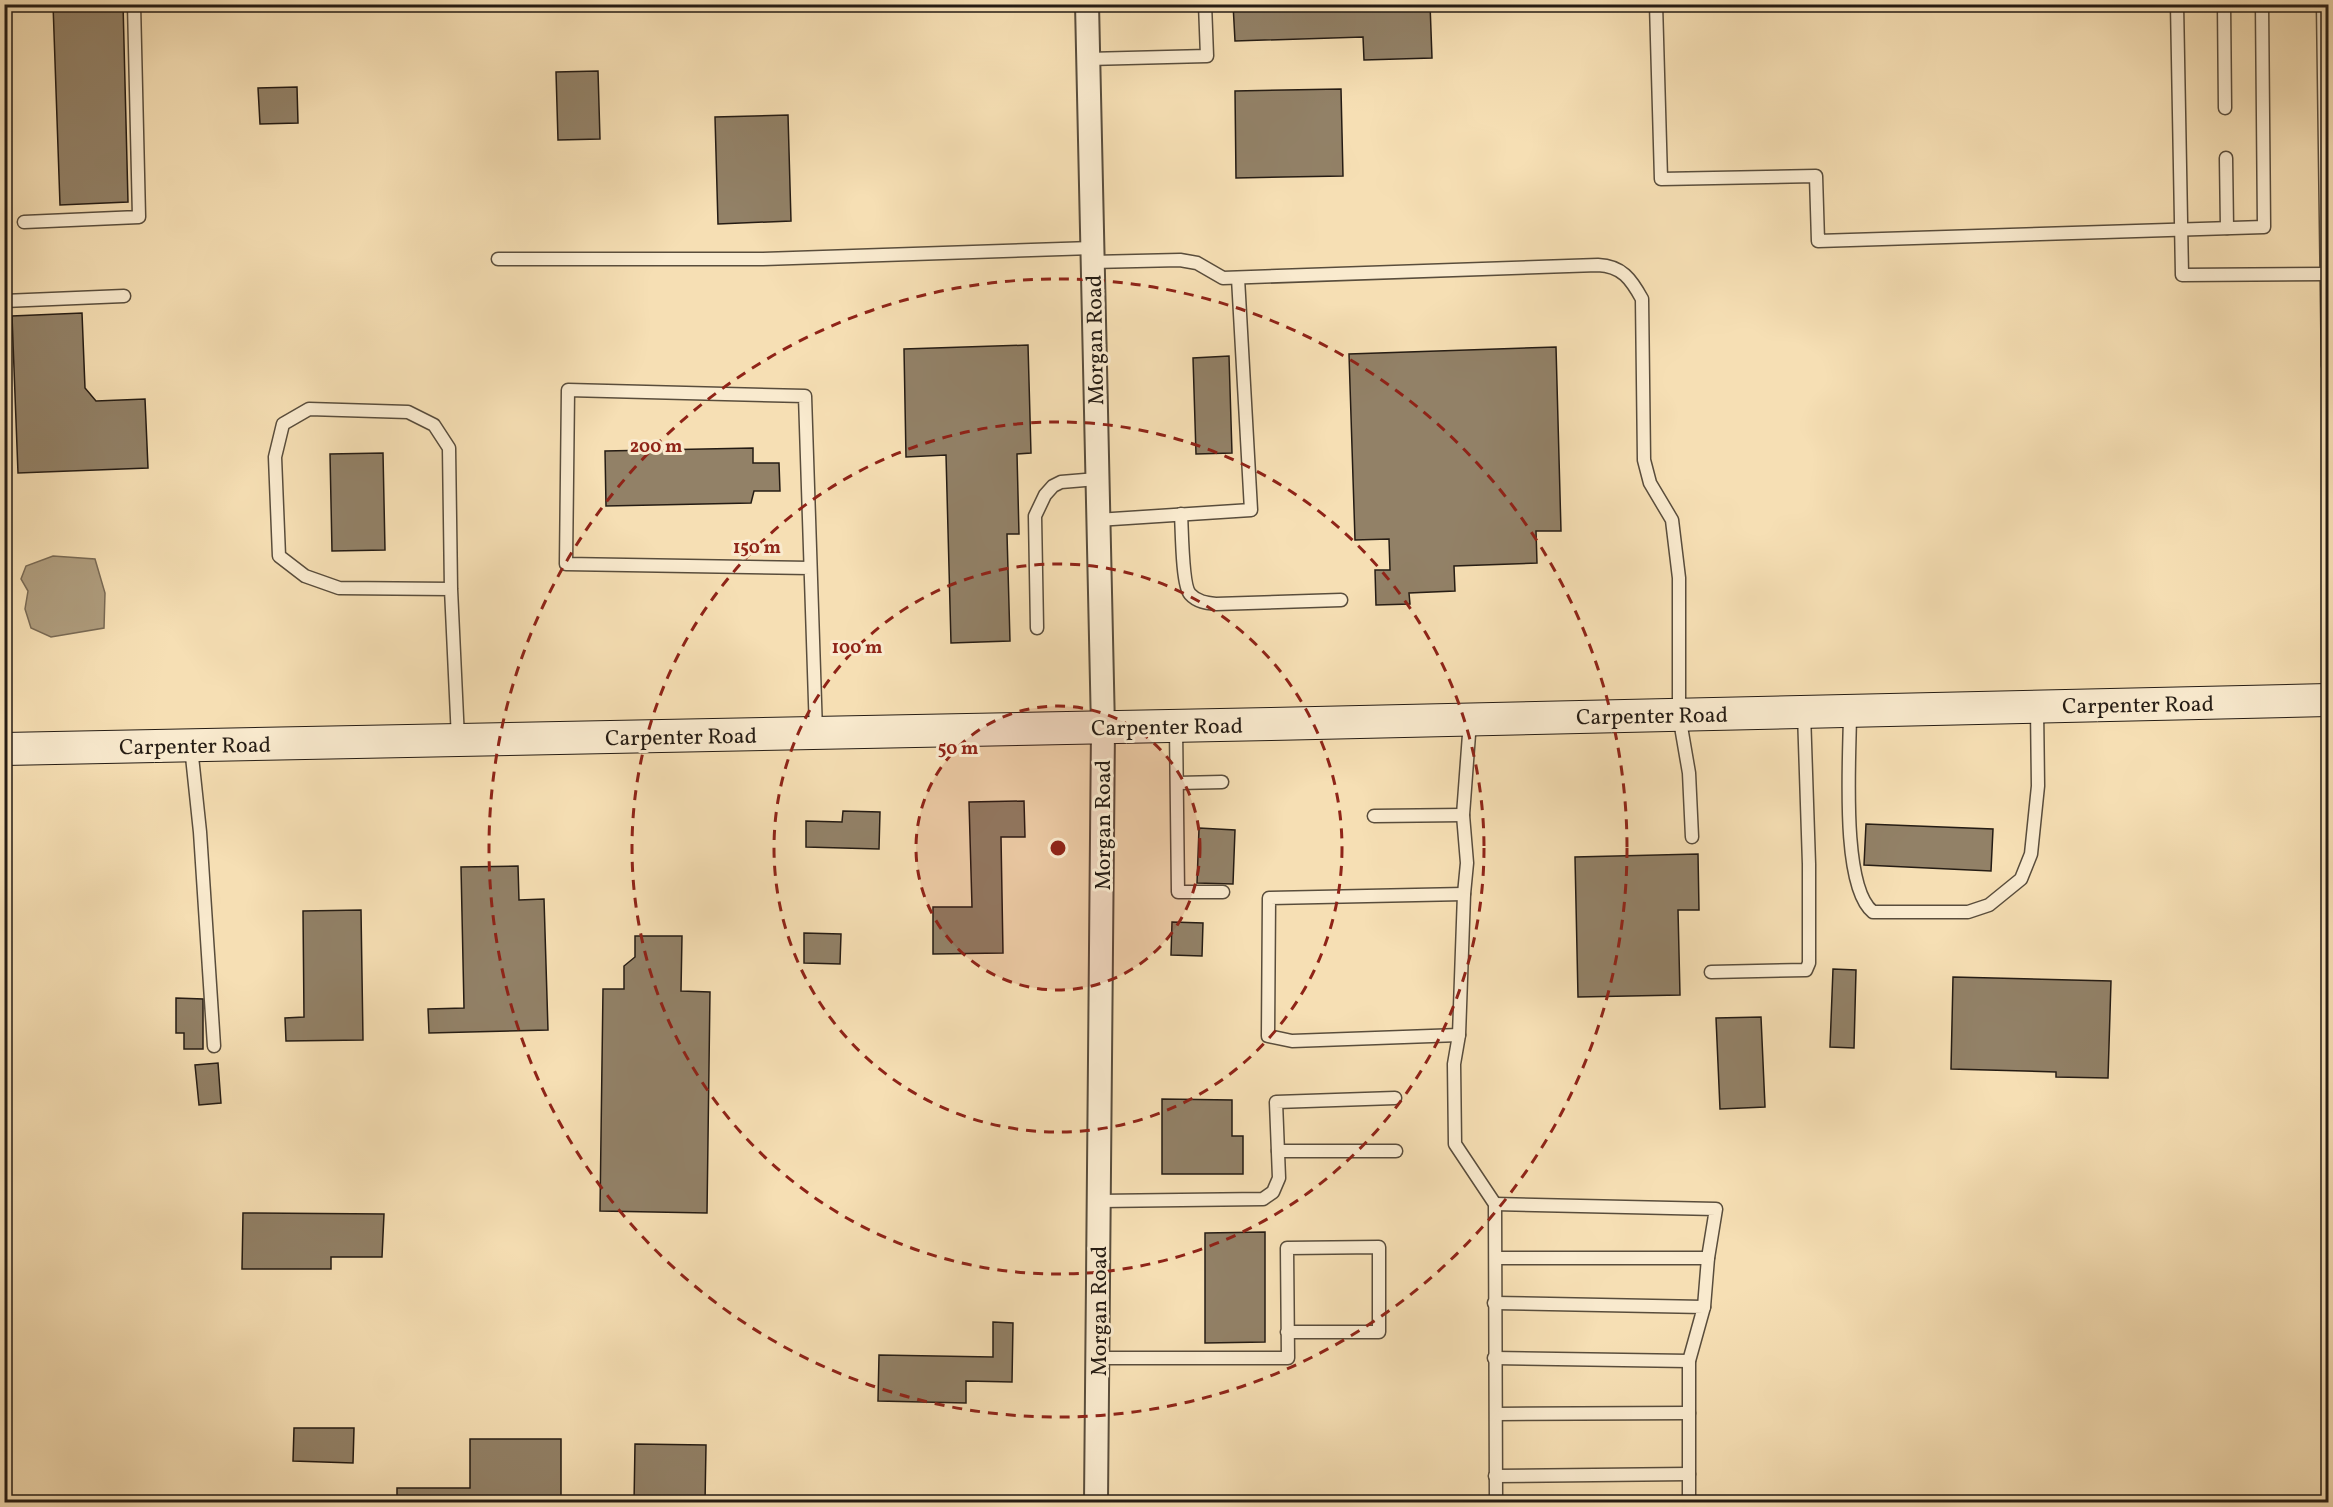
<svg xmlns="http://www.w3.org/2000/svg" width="2333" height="1507" viewBox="0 0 2333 1507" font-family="Vollkorn,serif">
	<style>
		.water { fill: #af9d7e; stroke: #786954; stroke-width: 1.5 }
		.building { fill: #928167; stroke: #251c14; stroke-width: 1.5 }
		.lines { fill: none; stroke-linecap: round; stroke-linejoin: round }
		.service-casing { stroke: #594d3c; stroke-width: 15 }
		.minor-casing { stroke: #594d3c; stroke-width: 26 }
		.secondary-casing { stroke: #251c14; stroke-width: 34 }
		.service { stroke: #f9eace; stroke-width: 12 }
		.minor { stroke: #f9eace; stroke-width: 22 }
		.secondary { stroke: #f9eace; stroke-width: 32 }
		.ring { fill: none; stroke: #8f2418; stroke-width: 3; stroke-dasharray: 10 8 }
		.labels { text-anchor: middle; stroke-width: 6; stroke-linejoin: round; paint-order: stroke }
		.street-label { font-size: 22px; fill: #251c14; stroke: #f9eace }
		.centre { fill: #8f2418; stroke: #f9eace; stroke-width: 3 }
		.ring-label { font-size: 18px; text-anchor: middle; font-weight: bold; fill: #8f2418; stroke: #f9eace; stroke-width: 6; stroke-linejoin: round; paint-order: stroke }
	</style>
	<rect width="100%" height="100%" fill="#f6dfb4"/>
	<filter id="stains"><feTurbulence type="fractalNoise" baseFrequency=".00333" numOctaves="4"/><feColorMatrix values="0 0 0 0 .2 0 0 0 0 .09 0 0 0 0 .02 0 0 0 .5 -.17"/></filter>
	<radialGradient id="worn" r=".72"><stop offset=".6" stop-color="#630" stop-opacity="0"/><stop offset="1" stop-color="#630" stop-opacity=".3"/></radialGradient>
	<!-- water -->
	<path class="water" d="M53,556L95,559L105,593L104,628L51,637L31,628L25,609L28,591L21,579L26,566Z"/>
	<!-- building -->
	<g class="building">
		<path d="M53,4H123L128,202L60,205Z"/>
		<path d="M1233,4H1430L1432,58L1364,60L1363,37L1235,41Z"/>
		<path d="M598,71L600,139L558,140L556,72Z"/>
		<path d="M297,87L298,123L260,124L258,88Z"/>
		<path d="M1341,89L1343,176L1236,178L1235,91Z"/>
		<path d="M788,115L791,221L718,224L715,117Z"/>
		<path d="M82,313L85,388L96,401L145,399L148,468L18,473L12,316Z"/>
		<path d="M1028,345L1031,453L1017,454L1019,534H1007L1010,641L951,643L946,455L906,457L904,349Z"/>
		<path d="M1556,347L1561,531H1536L1537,563L1454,566L1455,591L1409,593L1410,604L1376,605L1375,570H1390L1389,539L1355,540L1349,354Z"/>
		<path d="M1229,356L1232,453L1196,454L1193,358Z"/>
		<path d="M753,448V463H779L780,491H754L751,503L606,506L605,451Z"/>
		<path d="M383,453L385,550L332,551L330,454Z"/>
		<path d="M1024,801L1025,837H1001L1003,953L933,954V907H972L969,802Z"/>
		<path d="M843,811L880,812L879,849L806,847V821L842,822Z"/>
		<path d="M1866,824L1993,829L1991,871L1864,865Z"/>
		<path d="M1199,828L1235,830L1233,884L1197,883Z"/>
		<path d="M1698,854L1699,910H1678L1680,995L1578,997L1575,857Z"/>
		<path d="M518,866L519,900L544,899L548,1030L429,1033L428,1009L464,1008L461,867Z"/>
		<path d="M361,910L363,1040L286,1041L285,1018L304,1017L303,911Z"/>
		<path d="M1172,922L1203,923L1202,956L1171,955Z"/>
		<path d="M804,933L841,934L840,964L804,963Z"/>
		<path d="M635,936H682L681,991L710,992L707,1213L600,1211L603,989H624V966L635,957Z"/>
		<path d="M1833,969L1856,970L1854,1048L1830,1047Z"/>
		<path d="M1953,977L2111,981L2108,1078L2056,1077V1072L1951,1069Z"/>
		<path d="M176,998L203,999V1049H184V1033H176Z"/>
		<path d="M1761,1017L1765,1107L1720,1109L1716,1018Z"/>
		<path d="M218,1063L221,1103L199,1105L195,1065Z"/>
		<path d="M1162,1099L1232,1100V1136H1243V1174H1162Z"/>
		<path d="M243,1213L384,1214L382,1257H331V1269H242Z"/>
		<path d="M1265,1232V1342L1205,1343V1233Z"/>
		<path d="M993,1322L1013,1323L1012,1382L966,1381V1403L878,1401L879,1355L993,1357Z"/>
		<path d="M294,1428H354L353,1463L293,1461Z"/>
		<path d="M470,1439H561V1503H397V1488H470Z"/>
		<path d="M635,1444L706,1445L705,1503H634Z"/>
	</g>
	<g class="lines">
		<defs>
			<g id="service">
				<path d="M1656,4L1661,179L1816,176L1818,241L2264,227L2262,4"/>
				<path d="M2177,4L2182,275L2326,274"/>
				<path d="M2224,4L2225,108"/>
				<path d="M2323,4L2328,366"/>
				<path d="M1088,59L1207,56L1205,4"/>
				<path d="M2226,158L2227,228"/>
				<path d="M24,222L139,217L134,4"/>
				<path d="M498,259H763L1092,248"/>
				<path d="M1092,262L1180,260L1197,263L1223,278L1598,265C1622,266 1631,279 1642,299L1644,460L1650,483L1672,520L1679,578V715L1689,773L1692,837"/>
				<path d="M4,301L124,296"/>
				<path d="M1181,514C1182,529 1182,585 1190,594C1197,602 1207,603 1216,604L1341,600"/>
				<path d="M1097,520L1251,510L1238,278"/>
				<path d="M810,568L566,564L568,390L805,396L816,732"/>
				<path d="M451,589L339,588L305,576L279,556L275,457L283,424L309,409L408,412L434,425L449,448L451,589L458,739"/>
				<path d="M1037,628L1035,516L1045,495L1053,486L1061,482L1097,479"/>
				<path d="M1850,712C1850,754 1840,886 1873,912H1968L1989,905L2021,879L2031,854L2038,786L2037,708"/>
				<path d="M1470,721L1463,815L1467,863L1464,894L1459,1035L1454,1064L1455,1144L1495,1204L1496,1502"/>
				<path d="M1176,727L1178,892H1223"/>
				<path d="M191,747L200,832L214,1046"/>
				<path d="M1178,783L1222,782"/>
				<path d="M1374,816L1463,815"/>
				<path d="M1711,972L1806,970L1809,963V864L1804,713"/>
				<path d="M1459,1035L1292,1041L1268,1036L1269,898L1464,894"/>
				<path d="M1278,1151H1396"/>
				<path d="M1099,1201L1263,1199L1273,1192L1279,1178L1276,1102L1395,1098"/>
				<path d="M1495,1204L1716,1209L1708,1258L1704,1307"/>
				<path d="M1497,1258H1708"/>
				<path d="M1494,1303L1704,1307L1689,1361V1502"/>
				<path d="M1097,1358H1288L1287,1248L1379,1247V1332H1287"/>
				<path d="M1494,1358L1689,1361"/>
				<path d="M1497,1414L1689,1413"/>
				<path d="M1495,1476L1689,1474"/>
			</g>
			<path id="minor" d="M1087,4L1103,728L1096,1502"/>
			<path id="secondary" d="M4,749L1271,724L2328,700"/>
		</defs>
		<!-- service casing -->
		<use href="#service" class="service-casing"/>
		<!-- minor casing -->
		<use href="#minor" class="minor-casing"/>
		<!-- secondary casing -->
		<use href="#secondary" class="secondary-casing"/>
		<!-- service -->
		<use href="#service" class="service"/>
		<!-- minor -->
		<use href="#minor" class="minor"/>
		<!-- secondary -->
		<use href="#secondary" class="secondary"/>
	</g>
	<!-- distance rings -->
	<circle cx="1058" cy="848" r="142" fill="#8f2418" fill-opacity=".12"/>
	<g class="ring">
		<circle cx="1058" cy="848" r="142"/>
		<circle cx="1058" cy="848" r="284"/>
		<circle cx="1058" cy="848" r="426"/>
		<circle cx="1058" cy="848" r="569"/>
	</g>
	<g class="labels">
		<!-- street labels -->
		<g class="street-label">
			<text transform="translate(1094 340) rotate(-91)" y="8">Morgan Road</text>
			<text transform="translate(2138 704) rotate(-1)" y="8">Carpenter Road</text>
			<text transform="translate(1652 715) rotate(-1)" y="8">Carpenter Road</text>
			<text transform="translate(1167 726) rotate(-1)" y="8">Carpenter Road</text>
			<text transform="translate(681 736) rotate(-1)" y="8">Carpenter Road</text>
			<text transform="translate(195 745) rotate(-1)" y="8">Carpenter Road</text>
			<text transform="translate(1102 825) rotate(-90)" y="8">Morgan Road</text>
			<text transform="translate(1098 1311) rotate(-90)" y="8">Morgan Road</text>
		</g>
	</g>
	<circle cx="1058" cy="848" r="9" class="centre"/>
	<g class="ring-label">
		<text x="656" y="452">200 m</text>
		<text x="757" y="553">150 m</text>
		<text x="857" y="653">100 m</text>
		<text x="958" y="754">50 m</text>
	</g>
	<!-- margin -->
	<rect width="2333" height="1507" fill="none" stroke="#f6dfb4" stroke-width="24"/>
	<rect x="6" y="6" width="2321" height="1495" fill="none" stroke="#251c14" stroke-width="3"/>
	<rect x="12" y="12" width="2309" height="1483" fill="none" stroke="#251c14" stroke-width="1.5"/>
	<rect width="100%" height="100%" filter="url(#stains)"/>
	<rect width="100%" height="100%" fill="url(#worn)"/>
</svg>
